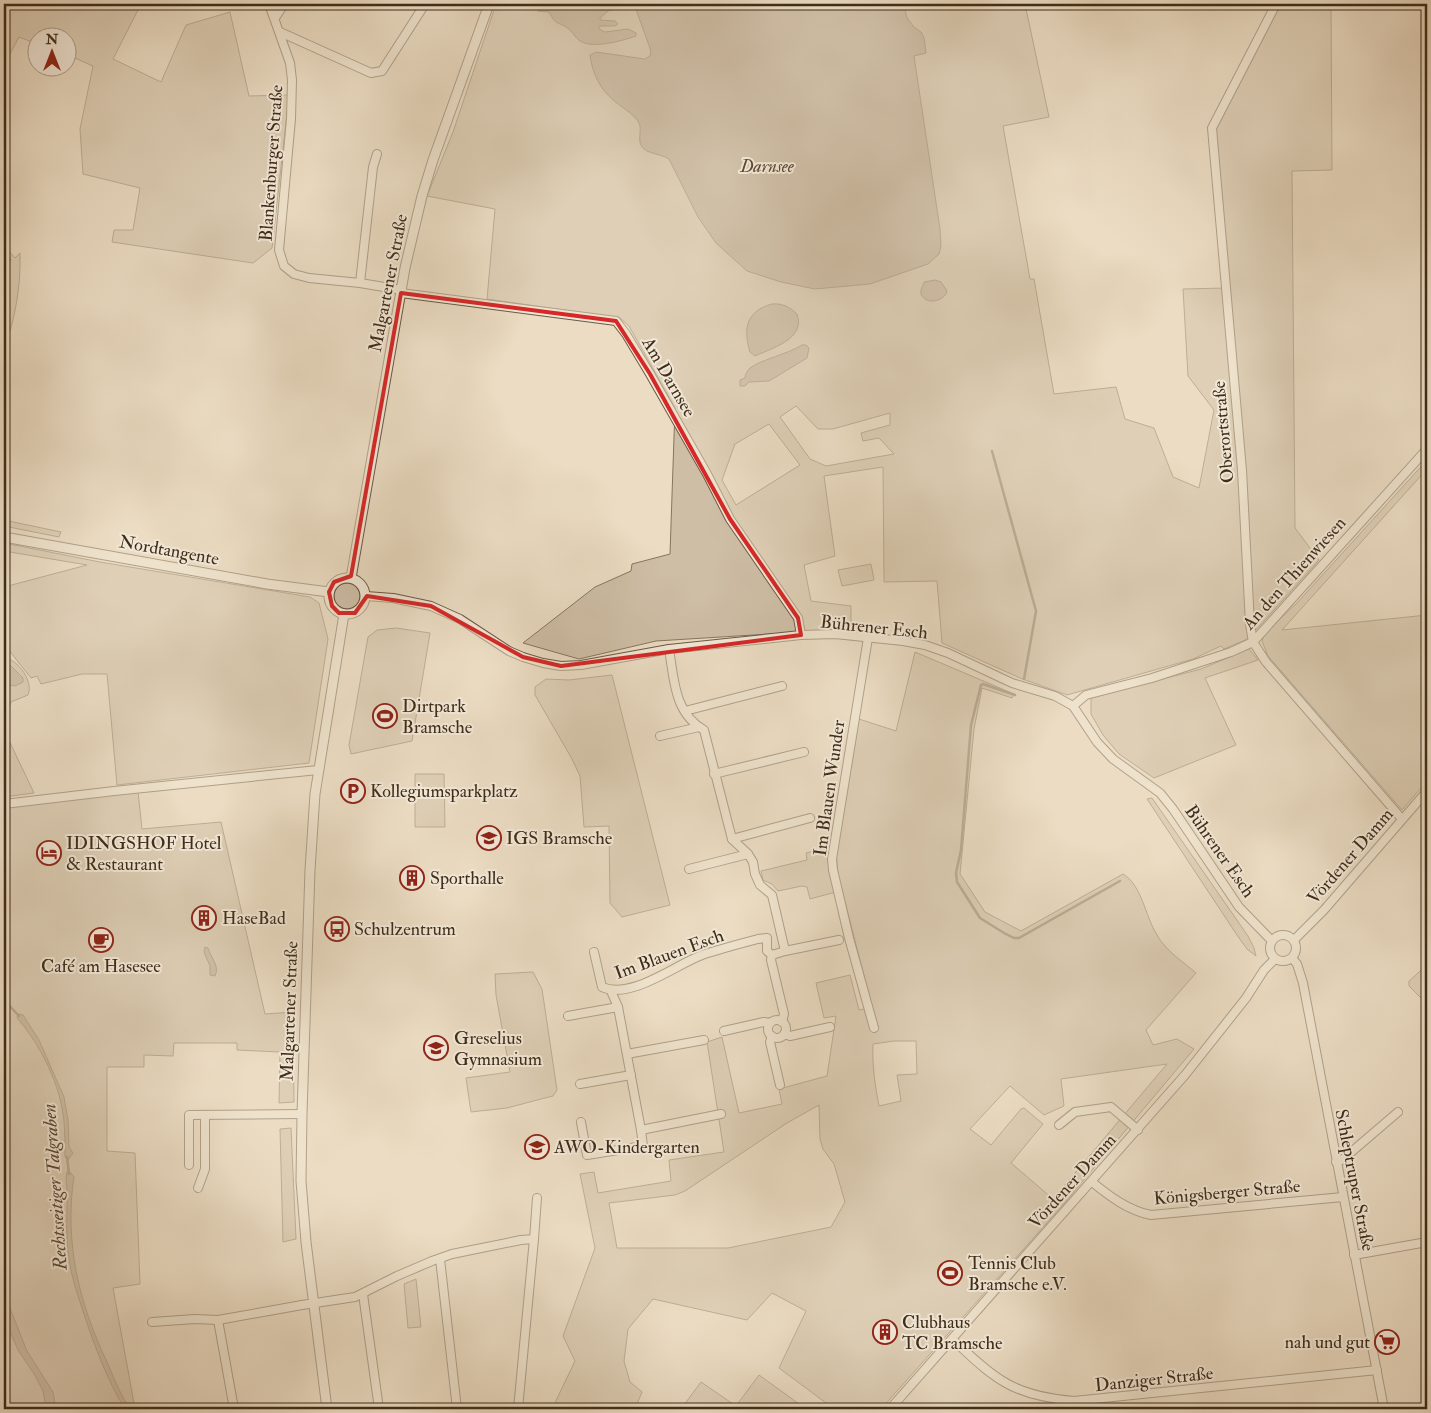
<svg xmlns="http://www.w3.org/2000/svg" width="1431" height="1413" viewBox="0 0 1431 1413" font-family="'IM FELL Double Pica',serif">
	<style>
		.green { fill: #cebea6; stroke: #86765f; fill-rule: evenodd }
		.water { fill: #b1a089; stroke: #83725c }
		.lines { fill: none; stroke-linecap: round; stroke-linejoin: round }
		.stream { stroke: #83725c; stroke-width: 2.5 }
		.minor-casing { stroke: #6a5943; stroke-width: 10 }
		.tertiary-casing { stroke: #6a5943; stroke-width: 11 }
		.minor { stroke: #f2e8d8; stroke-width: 8 }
		.tertiary { stroke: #f2e8d8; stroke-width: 9 }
		.marked { fill: none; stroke: #d62828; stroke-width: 4; stroke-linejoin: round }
		.labels { text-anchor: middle; stroke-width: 4; stroke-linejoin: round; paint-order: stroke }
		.street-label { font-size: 18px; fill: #3f2d18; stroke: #f2e8d8 }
		.park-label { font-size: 18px; font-style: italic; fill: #5c4a34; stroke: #f2e8d8 }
		.poi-label { font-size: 18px; fill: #3f2d18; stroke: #f2e8d8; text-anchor: start }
		.water-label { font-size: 19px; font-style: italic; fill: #5c4a34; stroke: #f2e8d8 }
	</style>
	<rect width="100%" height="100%" fill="#ebdcc3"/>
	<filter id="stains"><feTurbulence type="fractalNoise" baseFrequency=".004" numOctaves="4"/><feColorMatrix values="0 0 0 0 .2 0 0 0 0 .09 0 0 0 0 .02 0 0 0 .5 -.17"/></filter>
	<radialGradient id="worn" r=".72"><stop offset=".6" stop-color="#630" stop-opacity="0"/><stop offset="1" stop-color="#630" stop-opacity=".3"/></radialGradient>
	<!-- green -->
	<g class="green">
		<path d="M4,4H141L113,59L161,82L186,25L230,12L249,96L289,95L272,248L253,263L112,242L114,230H133L140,188L83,174L80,129L93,66L68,55V38H38L37,44L19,37L4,65Z"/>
		<path d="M496,4H1025L1049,117L1003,126L1030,279H1034L1054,394L1116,387L1125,419L1154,428L1173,477L1199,488L1214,410L1188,376L1183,289L1225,288L1212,128L1272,4H1331L1332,170L1292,171L1295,528L1319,560L1255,631L1245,640L1224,649L1221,646L1193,659L1067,695L1020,678L942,643L937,581L884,582L883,467L824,476L835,556L804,565L811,601L851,606V629L656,641L579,659L523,643L595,587L631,571L632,564L670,554L675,408L629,326L620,318L487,299L495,209L427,196L453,132ZM796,406L818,429H833L890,413V425L861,433L863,441L879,438L894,454L826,466L810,459L780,417ZM769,424L800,465L736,505L722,480L735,444Z"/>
		<path d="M4,246L15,258L20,253C21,287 15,319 4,350Z"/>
		<path d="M1427,460V469L1282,630L1427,615V781L1402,810L1268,656L1262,641L1264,634L1297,603Z"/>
		<path d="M4,520L61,532L59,537L4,526Z"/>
		<path d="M4,543L100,562L310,597L319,603L328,639L309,763L117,785L107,674H82L41,684L37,676L31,678L8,649H4V587L87,565L4,551Z"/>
		<path d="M871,564L874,580L842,586L838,570Z"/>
		<circle cx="347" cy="596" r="13"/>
		<path d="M396,628L430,633L412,741L351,754L349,745L368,637L377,630Z"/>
		<path d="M1249,649L1258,660L1205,678L1236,745L1154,778L1119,754L1103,735L1091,714V698L1201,669Z"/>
		<path d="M915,652L1014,694L1012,698L982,688L974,729L960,874L985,912L1021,931L1123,874C1142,885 1145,916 1157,935C1166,951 1182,961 1196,973L1146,1030L1153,1045L1177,1039L1194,1049L1062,1206L881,1409H834L779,1368L806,1311L772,1293L747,1320L653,1299L628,1329L624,1361L630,1382L642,1392L635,1409H552L575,1361L563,1336L595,1248L580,1174L594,1172L598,1193L671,1181L669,1160L724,1152L707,1042L722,1037L739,1113L782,1104L779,1089L827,1076L836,1016L824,1018L816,983L850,975L859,1010L865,1009L867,1016L874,1014L838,875L836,852L837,840L859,719L896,731ZM894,1041H916L917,1074L897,1075L901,1101L879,1106C875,1085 872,1065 873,1044ZM1167,1064L1053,1199L1011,1163L1043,1124L1024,1108L1021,1109L991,1145L970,1129L1010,1086L1044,1115L1064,1106L1061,1079ZM819,1105L820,1139L823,1149L834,1164L845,1202L831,1227L728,1248H617L609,1203L675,1195L685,1191L787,1123Z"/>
		<path d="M4,658C18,659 34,682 28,695L11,702C10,706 8,710 4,710V687L23,678L7,662L4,661Z"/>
		<path d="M612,675L670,905L622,917L610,903L609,826L584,827L580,776L572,759L535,695V687L546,679L569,680Z"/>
		<path d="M4,730L34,793L4,797Z"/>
		<path d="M415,774H444L445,827H415Z"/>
		<path d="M138,791L142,829L221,822L265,1014L293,1012L294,1102L279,1103L280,1052L237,1050V1043H174L173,1056L144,1055V1067H107V1151L135,1153L140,1284L113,1288L135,1409H4V807Z"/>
		<path d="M1152,798L1248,936L1254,948L1256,956L1247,949L1237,935L1147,799Z"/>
		<path d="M827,848L836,892L810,899L807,887L802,886L778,891L772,884L763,880L761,871L807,860L806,853Z"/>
		<path d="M1427,965V1004L1409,986V981Z"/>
		<path d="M533,972L542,989L557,1090L553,1096L541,1099L507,1108L471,1112L466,1078L510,1072L496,995L495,974Z"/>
		<path d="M291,1128L296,1239L283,1242L280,1129Z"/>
		<path d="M416,1279L421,1327L408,1328L404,1284Z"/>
		<path d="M759,1375L806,1409H681L701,1382L736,1406Z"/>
	</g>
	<!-- water -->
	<g class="water">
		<path d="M536,4H627L628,5L625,7L608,11L600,18V20L615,21L618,24L615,26H599V29L605,32L628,29L636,33V36C622,41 593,49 580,41C575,38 572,30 566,27C554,20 557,26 549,12L538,11L535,7Z"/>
		<path d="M634,4H904L907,18L914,27L921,32L924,38L926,53L914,56L940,229L941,246L939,254L928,264L870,284L815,289L781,282L747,271L716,243L698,217L669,159C661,154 650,154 644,149C635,142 644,129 638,121C634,115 626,110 621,106C602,93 593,77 590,55L596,52L645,59L651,55L650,48Z"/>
		<path d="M935,280L941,282L947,291C945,301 926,306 921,294C920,291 923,286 924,282Z"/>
		<path d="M772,304C782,303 790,307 797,314C806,339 772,348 755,356L750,352C743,329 746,311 772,304Z"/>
		<path d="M802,345H806L809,348L807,358L769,381L749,382L745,386H740V380L745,378C745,375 747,371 750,368C760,360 788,354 802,345Z"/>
		<path d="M4,661L7,662L23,678V682L15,686L7,685L4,687Z"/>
		<path d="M205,947L208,948C211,958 220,966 215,976L210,975V966L204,952Z"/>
		<path d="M18,1014L23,1015L39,1040L64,1097L68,1120L69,1147L73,1153L68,1160L65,1157C65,1146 65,1134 64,1122C61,1086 41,1045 17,1018Z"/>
		<path d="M67,1172H70L74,1177C64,1241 79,1304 107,1362C114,1378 120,1394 130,1409H125C107,1380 95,1347 84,1314C77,1293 70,1273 68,1251C65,1227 69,1202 66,1178Z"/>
		<path d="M4,1293L27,1351L53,1392L56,1409H46L43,1391L36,1377L18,1350L4,1317Z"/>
	</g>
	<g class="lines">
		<!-- stream -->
		<g class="stream">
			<path d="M4,253L10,260"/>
			<path d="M992,451L1036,611L1024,679"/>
			<path d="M1015,695L983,684L981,685L971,725L961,850L956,873L957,882L980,918L1004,933L1014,938H1019L1120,881"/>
			<path d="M4,1000L19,1016"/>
			<path d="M67,1157L69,1174"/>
		</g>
		<defs>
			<g id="minor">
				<path d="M269,4L290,63L292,80L291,119L279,250L284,266L294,274L309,278L360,283L402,290"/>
				<path d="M1276,4L1212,128L1242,470L1250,624L1253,642L1266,662L1402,819"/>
				<path d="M275,18L284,4"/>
				<path d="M280,32L371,73L382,71L425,4"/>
				<path d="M360,283L373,167L377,154"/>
				<path d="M401,293L616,321L626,334L650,374L707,474L730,519L798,618L801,635"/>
				<path d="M366,596L393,598L431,606L460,619L509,651L523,657L543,663L561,666L581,665L669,649L801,635L835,634L903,641L925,645L948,653L1012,683L1055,696L1073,706L1097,742L1113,759L1160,793L1173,809L1239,907L1272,941"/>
				<path d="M868,638L832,859L833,870L849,938L874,1028"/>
				<path d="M1073,706L1086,695L1152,678L1231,652L1253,642L1427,449"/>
				<path d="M685,711L782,686"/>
				<path d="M660,736L699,727"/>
				<path d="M714,774L804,752"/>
				<path d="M4,804L114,791L318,770"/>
				<path d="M732,839L810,818"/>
				<path d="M689,869L748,854"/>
				<circle cx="1283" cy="948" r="13"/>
				<path d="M1294,940L1324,910L1427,791"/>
				<path d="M785,951L839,940"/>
				<path d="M594,952L602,987C631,1000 675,965 702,955C720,949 739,944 758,939L767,938V951L772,955L785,951L772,895L760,885L755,874L753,862L748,854L732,839L704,730C674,713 674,679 669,649"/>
				<path d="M772,955L771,960L784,1014L782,1022"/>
				<path d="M1292,958L1297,964L1303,983L1384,1409"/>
				<path d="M611,991L618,1007L641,1130L721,1114"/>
				<path d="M568,1016L618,1007"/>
				<circle cx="777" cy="1029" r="9"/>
				<path d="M724,1031L764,1022L770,1023"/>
				<path d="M784,1034L790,1036L830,1027"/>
				<path d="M772,1036L770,1042L780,1085"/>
				<path d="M627,1054L704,1040"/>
				<path d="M580,1084L631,1075"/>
				<path d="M581,1122L587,1155L643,1146L641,1130"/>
				<path d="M1059,1125L1075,1112L1111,1107L1138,1130"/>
				<path d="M1336,1162L1342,1160L1398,1112"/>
				<path d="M189,1165V1115L302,1114"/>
				<path d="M1092,1182C1109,1196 1129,1211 1151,1215L1343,1197"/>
				<path d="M198,1188L205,1169V1115"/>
				<path d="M1354,1255L1427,1242"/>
				<path d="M440,1259L457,1409"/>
				<path d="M363,1294L379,1409"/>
				<path d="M218,1320L234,1409"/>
				<path d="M152,1322L195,1319L218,1320L302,1305L355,1297L397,1276L432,1261L452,1254L521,1240L534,1239L537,1198"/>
				<path d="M952,1339C969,1354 986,1372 1006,1383C1025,1394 1052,1399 1074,1401L1377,1370"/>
				<path d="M518,1409L534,1239"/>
				<path d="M890,1409L1185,1075L1246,998L1264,970L1275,959"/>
			</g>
			<g id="tertiary">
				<path d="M4,537L267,584L329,592"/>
				<circle cx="347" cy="596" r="18"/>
				<path d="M351,578L405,268L422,196L433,160L489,4"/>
				<path d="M327,1409L306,1242L301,1181L302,1114L310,870L315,794L344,614"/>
			</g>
		</defs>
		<!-- minor casing -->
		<use href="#minor" class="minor-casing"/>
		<!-- tertiary casing -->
		<use href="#tertiary" class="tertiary-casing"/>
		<!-- minor -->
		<use href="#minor" class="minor"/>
		<!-- tertiary -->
		<use href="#tertiary" class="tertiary"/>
	</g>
	<!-- marked area -->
	<path d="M0 0H1431V1413H0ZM401,293L616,321L650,374L730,519L798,618L801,635L561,666L523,657L431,606L367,596L355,613H339L332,606L329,592L334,582L351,576Z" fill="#ebdcc3" fill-opacity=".55" fill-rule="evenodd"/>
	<path class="marked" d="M401,293L616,321L650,374L730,519L798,618L801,635L561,666L523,657L431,606L367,596L355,613H339L332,606L329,592L334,582L351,576Z"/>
	<!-- icons -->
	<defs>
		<symbol id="stadium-ring" viewBox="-11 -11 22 22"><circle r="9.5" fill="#f2e8d8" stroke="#8f2418" stroke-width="1.5"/><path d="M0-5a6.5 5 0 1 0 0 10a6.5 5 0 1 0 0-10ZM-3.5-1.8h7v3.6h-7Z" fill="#8f2418"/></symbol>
		<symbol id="parking-ring" viewBox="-11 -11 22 22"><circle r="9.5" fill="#f2e8d8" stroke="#8f2418" stroke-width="1.5"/><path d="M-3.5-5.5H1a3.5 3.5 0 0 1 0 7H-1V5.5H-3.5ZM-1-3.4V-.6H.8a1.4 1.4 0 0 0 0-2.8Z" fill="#8f2418"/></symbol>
		<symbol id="school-ring" viewBox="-11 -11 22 22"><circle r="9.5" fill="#f2e8d8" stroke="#8f2418" stroke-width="1.5"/><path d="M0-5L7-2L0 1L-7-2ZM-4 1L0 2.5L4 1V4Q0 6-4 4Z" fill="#8f2418"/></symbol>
		<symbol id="hotel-ring" viewBox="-11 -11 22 22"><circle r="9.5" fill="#f2e8d8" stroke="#8f2418" stroke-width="1.5"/><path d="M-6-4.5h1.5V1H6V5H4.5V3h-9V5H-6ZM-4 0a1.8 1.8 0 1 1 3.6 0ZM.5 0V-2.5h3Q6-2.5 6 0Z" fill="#8f2418"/></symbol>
		<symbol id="building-ring" viewBox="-11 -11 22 22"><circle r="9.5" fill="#f2e8d8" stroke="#8f2418" stroke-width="1.5"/><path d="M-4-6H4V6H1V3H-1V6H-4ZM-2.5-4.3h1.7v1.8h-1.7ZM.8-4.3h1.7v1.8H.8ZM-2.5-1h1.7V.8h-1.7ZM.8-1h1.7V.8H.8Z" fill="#8f2418"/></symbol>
		<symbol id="bus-ring" viewBox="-11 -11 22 22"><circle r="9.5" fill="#f2e8d8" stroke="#8f2418" stroke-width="1.5"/><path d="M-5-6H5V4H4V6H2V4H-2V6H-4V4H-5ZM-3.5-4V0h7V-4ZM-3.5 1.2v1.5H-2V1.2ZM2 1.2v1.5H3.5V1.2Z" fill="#8f2418"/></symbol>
		<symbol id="cafe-ring" viewBox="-11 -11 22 22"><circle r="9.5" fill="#f2e8d8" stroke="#8f2418" stroke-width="1.5"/><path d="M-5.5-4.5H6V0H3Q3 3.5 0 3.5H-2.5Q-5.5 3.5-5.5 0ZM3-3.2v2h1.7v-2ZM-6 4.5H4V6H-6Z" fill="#8f2418"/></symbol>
		<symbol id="supermarket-ring" viewBox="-11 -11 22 22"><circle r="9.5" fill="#f2e8d8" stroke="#8f2418" stroke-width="1.5"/><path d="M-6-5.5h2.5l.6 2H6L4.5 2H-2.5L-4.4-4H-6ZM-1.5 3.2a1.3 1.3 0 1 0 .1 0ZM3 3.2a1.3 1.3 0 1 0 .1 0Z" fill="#8f2418"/></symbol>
	</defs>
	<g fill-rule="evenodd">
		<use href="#stadium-ring" x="371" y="702" width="28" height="28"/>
		<use href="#parking-ring" x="339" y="777" width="28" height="28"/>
		<use href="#school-ring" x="475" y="824" width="28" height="28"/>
		<use href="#hotel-ring" x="35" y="839" width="28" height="28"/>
		<use href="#building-ring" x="398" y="864" width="28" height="28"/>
		<use href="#building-ring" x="190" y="904" width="28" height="28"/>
		<use href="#bus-ring" x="323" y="915" width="28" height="28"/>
		<use href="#cafe-ring" x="87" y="926" width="28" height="28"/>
		<use href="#school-ring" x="422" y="1034" width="28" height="28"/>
		<use href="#school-ring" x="523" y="1133" width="28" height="28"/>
		<use href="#stadium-ring" x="936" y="1259" width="28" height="28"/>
		<use href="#building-ring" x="871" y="1318" width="28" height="28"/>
		<use href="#supermarket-ring" x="1373" y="1328" width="28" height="28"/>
	</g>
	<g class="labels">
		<!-- street labels -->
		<g class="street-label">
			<text transform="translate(271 163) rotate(-86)" y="6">Blankenburger Straße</text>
			<text transform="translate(388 283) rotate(-79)" y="6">Malgartener Straße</text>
			<text transform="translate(669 377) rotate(60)" y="6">Am Darnsee</text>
			<text transform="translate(1223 432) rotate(-95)" y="6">Oberortstraße</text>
			<text transform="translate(169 550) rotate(10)" y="6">Nordtangente</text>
			<text transform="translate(1294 573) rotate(-48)" y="6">An den Thienwiesen</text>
			<text transform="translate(874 627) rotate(6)" y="6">Bührener Esch</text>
			<text transform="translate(829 788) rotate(-82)" y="6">Im Blauen Wunder</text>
			<text transform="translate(1220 851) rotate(55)" y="6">Bührener Esch</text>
			<text transform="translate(1350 856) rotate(-49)" y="6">Vördener Damm</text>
			<text transform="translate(669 954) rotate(-20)" y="6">Im Blauen Esch</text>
			<text transform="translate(289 1011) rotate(-88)" y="6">Malgartener Straße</text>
			<text transform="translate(1355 1180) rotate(79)" y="6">Schleptruper Straße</text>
			<text transform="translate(1072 1181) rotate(-48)" y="6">Vördener Damm</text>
			<text transform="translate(1227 1192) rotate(-5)" y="6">Königsberger Straße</text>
			<text transform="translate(1154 1379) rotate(-6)" y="6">Danziger Straße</text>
		</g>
		<!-- park labels -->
		<g class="park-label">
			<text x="767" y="172">Darnsee</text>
		</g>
		<!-- poi labels -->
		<g class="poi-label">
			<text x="402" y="712">Dirtpark<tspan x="402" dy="21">Bramsche</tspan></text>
			<text x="370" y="797">Kollegiumsparkplatz</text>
			<text x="506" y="844">IGS Bramsche</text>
			<text x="66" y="849">IDINGSHOF Hotel<tspan x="66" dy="21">&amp; Restaurant</tspan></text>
			<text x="430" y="884">Sporthalle</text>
			<text x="222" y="924">HaseBad</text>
			<text x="354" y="935">Schulzentrum</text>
			<text x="101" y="972" text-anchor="middle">Café am Hasesee</text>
			<text x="454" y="1044">Greselius<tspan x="454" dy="21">Gymnasium</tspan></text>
			<text x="554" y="1153">AWO-Kindergarten</text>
			<text x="968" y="1269">Tennis Club<tspan x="968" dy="21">Bramsche e.V.</tspan></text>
			<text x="902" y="1328">Clubhaus<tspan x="902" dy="21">TC Bramsche</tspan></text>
			<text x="1370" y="1348" text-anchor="end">nah und gut</text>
		</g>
		<!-- water labels -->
		<g class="water-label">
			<text transform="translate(54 1187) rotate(-94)" y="7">Rechtsseitiger Talgraben</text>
		</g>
	</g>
	<!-- margin -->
	<rect width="1431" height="1413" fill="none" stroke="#ebdcc3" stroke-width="20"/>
	<rect x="5" y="5" width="1421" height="1403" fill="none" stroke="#3f2d18" stroke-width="2.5"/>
	<rect x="10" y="10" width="1411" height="1393" fill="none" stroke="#3f2d18"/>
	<!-- north arrow -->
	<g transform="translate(52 52)"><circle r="24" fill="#f2e8d8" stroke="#aa9d8b"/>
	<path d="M0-4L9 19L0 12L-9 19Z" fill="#8f2418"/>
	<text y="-8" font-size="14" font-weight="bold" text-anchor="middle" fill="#3f2d18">N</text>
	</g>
	<rect width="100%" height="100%" filter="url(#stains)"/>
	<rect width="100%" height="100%" fill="url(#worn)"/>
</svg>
